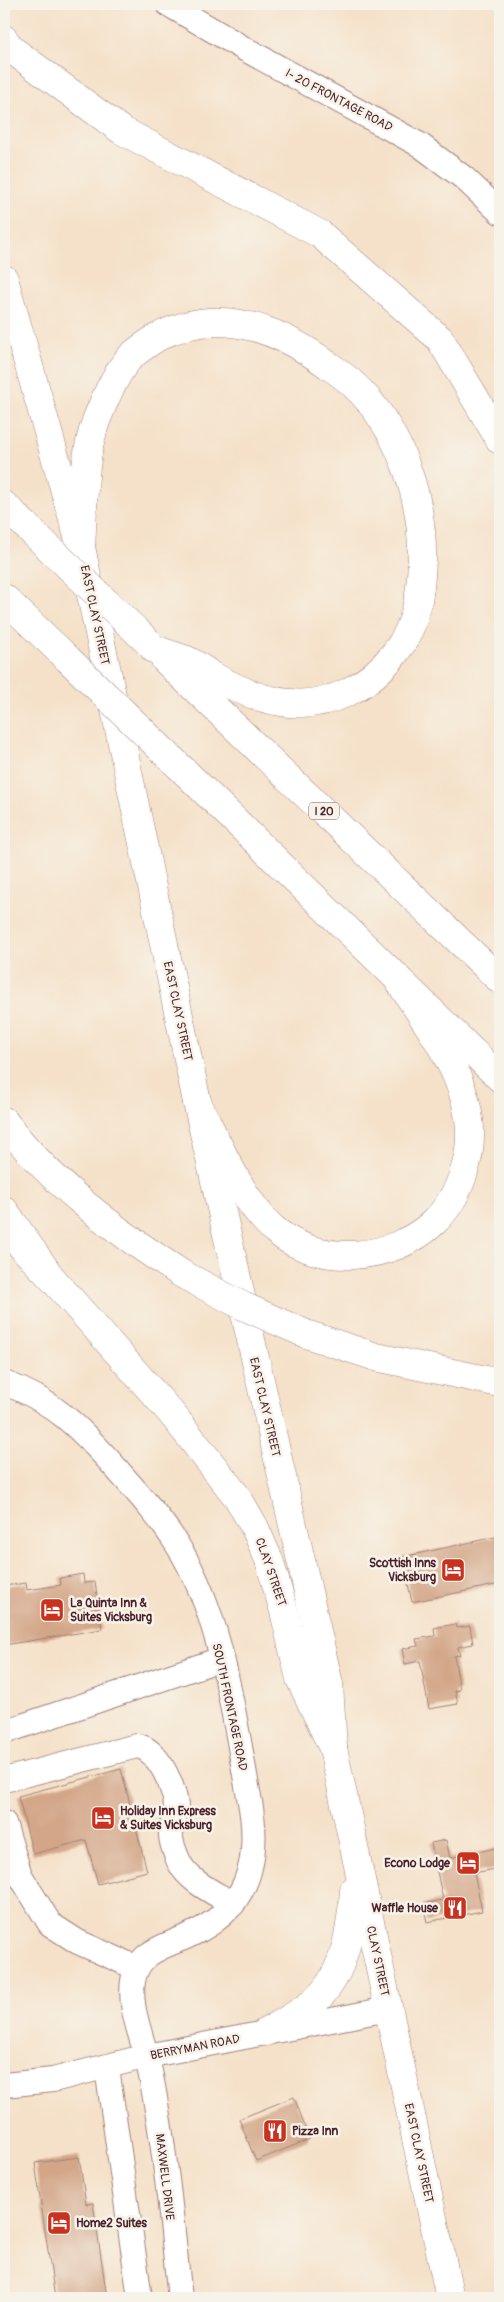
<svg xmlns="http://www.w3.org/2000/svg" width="504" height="2302" viewBox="0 0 504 2302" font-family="Pangolin,sans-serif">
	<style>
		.building { fill: #d3a688 }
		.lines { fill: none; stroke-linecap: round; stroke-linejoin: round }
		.minor-casing { stroke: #a0807a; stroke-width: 26 }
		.major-casing { stroke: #a0807a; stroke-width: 29 }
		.highway-casing { stroke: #a0807a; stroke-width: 29 }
		.minor { stroke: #fff; stroke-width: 24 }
		.major { stroke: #fff; stroke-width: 28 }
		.highway { stroke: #fff; stroke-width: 28 }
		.highway-bridge-casing { stroke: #a0807a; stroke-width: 29; stroke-linecap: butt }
		.highway-bridge { stroke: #fff; stroke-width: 28 }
		.labels { text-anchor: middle; stroke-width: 5; stroke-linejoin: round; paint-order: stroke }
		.shield { fill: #f7f3e8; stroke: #7e5f64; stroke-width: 1 }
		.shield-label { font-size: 11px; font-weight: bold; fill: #4a1f2b }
		.street-label { font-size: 12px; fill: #4a1f2b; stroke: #f7f3e8 }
		.poi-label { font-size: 12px; font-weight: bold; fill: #4a1f2b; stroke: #f7f3e8; text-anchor: start }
	</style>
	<rect width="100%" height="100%" fill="#f7f3e8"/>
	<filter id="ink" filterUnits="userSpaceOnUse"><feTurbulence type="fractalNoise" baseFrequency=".02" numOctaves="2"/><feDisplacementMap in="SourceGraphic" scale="10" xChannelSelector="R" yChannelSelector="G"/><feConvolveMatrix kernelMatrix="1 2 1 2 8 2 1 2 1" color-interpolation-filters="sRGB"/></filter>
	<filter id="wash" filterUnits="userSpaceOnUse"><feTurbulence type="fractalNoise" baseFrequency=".0096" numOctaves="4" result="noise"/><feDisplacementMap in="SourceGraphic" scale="20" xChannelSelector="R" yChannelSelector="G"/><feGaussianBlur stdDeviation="1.12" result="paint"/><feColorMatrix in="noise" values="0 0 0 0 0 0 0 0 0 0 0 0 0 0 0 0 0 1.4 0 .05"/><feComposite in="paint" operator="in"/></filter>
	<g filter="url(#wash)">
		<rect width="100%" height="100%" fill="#f5e1c9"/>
		<g id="blocks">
			<!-- building -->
			<g class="building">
				<path d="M500,1536V1584L412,1602L402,1557Z"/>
				<path d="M83,1574L84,1583L95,1582L102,1629L4,1645V1586L26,1583L27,1590L61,1585L60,1578Z"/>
				<path d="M455,1624L456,1628L470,1626L473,1644L458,1647L460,1655L454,1656L460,1690L455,1691L458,1704L429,1709L420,1661L405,1664L402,1649L418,1646L416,1639L435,1636L434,1628Z"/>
				<path d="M121,1769L147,1871L98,1884L86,1840L33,1854L18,1796Z"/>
				<path d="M446,1840L450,1858L500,1847V1868L474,1873L482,1911L427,1922L423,1904L443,1900L431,1843Z"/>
				<path d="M294,2097L310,2139L256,2161L239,2119Z"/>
				<path d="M79,2157L86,2204L93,2203L107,2298H55L35,2163Z"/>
			</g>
		</g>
	</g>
	<g filter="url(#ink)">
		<use href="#blocks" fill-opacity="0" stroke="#a0807a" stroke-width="1"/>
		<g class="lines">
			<defs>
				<g id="minor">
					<path d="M168,4L243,48L420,145L464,178L500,212"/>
					<path d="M4,1383C52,1399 81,1429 114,1466C136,1491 160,1517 178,1546C223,1617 234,1720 250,1802C261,1862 248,1910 188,1936C164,1947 138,1951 133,1981C129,2006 140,2031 146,2055C151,2072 154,2092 157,2110C168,2172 173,2236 180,2298"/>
					<path d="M4,1732L221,1659"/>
					<path d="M4,1780L137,1746C158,1748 177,1791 176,1810C176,1818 171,1825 171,1833C170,1840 176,1855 179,1862C189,1882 215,1893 233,1904"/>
					<path d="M4,1823L20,1875L50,1924L78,1942L137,1968"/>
					<path d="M107,2068L140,2298"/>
					<path d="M4,2085L53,2080L147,2056L388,2009"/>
				</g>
				<g id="major">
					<path d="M4,279L81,547L197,1102L329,1684L333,1748"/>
					<path d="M4,1210L50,1276L172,1414L238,1498L255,1528L269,1560L284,1611L300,1679L333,1748L450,2298"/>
					<path d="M266,2032C283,2022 304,2012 318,1998C346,1971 351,1927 354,1890"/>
				</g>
				<g id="highway">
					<path d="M4,39L11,49L121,130L320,234L440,339L500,440"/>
					<path d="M4,505L44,543"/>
					<path d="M81,547C84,506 82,460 96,421C104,401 113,379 126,362C134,352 147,344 158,337C217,305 277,328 328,365C340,373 353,383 363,394C402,437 423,500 422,558C421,592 417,626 395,653C369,686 332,707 289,703C263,701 236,689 213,676C205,671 196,664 187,660C176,656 165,653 154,649"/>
					<path d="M4,598L68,659"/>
					<path d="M165,660L500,980"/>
					<path d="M185,772L500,1078"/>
					<path d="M197,1102C217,1141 243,1204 276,1231C320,1267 392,1261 433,1223C460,1198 474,1155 469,1119C462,1066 423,1019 395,975"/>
					<path d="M4,1121C50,1183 117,1232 182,1274"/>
					<path d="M4,1228L50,1276"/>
					<path d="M306,1334L376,1357L500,1383"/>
				</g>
			</defs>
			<!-- minor casing -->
			<use href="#minor" class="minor-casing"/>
			<!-- major casing -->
			<use href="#major" class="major-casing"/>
			<!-- highway casing -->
			<use href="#highway" class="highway-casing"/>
			<!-- minor -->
			<use href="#minor" class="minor"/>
			<!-- major -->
			<use href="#major" class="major"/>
			<!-- highway -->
			<use href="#highway" class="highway"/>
			<defs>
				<g id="highway-bridge">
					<path d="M44,543L148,642"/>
					<path d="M68,659L185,772"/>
					<path d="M182,1274L243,1306L306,1334"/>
				</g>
			</defs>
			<!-- highway-bridge casing -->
			<use href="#highway-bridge" class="highway-bridge-casing"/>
			<!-- highway-bridge -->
			<use href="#highway-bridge" class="highway-bridge"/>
		</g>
	</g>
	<!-- icons -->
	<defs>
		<symbol id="hotel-square" viewBox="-11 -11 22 22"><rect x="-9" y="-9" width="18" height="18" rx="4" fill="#c8321e" stroke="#f7f3e8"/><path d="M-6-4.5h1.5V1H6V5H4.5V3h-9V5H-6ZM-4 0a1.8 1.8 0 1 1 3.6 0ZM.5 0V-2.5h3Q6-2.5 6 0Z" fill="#fff"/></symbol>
		<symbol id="restaurant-square" viewBox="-11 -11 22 22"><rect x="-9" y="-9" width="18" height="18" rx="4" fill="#c8321e" stroke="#f7f3e8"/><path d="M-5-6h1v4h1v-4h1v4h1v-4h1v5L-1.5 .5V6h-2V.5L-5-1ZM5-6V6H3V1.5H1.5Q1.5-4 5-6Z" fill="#fff"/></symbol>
	</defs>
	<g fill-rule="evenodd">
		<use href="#hotel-square" x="439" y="1556" width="28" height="28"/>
		<use href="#hotel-square" x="38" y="1596" width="28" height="28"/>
		<use href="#hotel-square" x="89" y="1804" width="28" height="28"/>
		<use href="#hotel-square" x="454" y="1849" width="28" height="28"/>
		<use href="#restaurant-square" x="441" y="1894" width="28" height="28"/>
		<use href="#restaurant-square" x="261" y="2117" width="28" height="28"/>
		<use href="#hotel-square" x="45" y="2209" width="28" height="28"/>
	</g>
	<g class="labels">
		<!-- shield labels -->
		<rect class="shield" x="309" y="802.5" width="30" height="17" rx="4"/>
		<g class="shield-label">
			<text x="324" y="815">I 20</text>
		</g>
		<!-- street labels -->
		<g class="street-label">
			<text transform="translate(339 100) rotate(28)" y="4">I- 20 FRONTAGE ROAD</text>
			<text transform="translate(95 615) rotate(78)" y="4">EAST CLAY STREET</text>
			<text transform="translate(178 1011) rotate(78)" y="4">EAST CLAY STREET</text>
			<text transform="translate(265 1407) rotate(77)" y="4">EAST CLAY STREET</text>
			<text transform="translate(271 1572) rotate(71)" y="4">CLAY STREET</text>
			<text transform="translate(230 1707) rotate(78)" y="4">SOUTH FRONTAGE ROAD</text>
			<text transform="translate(378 1961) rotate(78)" y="4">CLAY STREET</text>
			<text transform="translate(195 2047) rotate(-11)" y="4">BERRYMAN ROAD</text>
			<text transform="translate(419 2153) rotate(78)" y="4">EAST CLAY STREET</text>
			<text transform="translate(165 2177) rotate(83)" y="4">MAXWELL DRIVE</text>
		</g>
		<!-- poi labels -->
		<g class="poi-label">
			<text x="436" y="1567" text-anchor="end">Scottish Inns<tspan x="436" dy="14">Vicksburg</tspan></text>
			<text x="70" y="1607">La Quinta Inn &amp;<tspan x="70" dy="14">Suites Vicksburg</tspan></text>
			<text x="120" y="1815">Holiday Inn Express<tspan x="120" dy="14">&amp; Suites Vicksburg</tspan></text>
			<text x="450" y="1867" text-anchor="end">Econo Lodge</text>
			<text x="438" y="1912" text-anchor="end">Waffle House</text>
			<text x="292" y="2135">Pizza Inn</text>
			<text x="76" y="2227">Home2 Suites</text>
		</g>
	</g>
	<!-- margin -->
	<rect width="504" height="2302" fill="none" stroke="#f7f3e8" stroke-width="20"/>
</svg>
